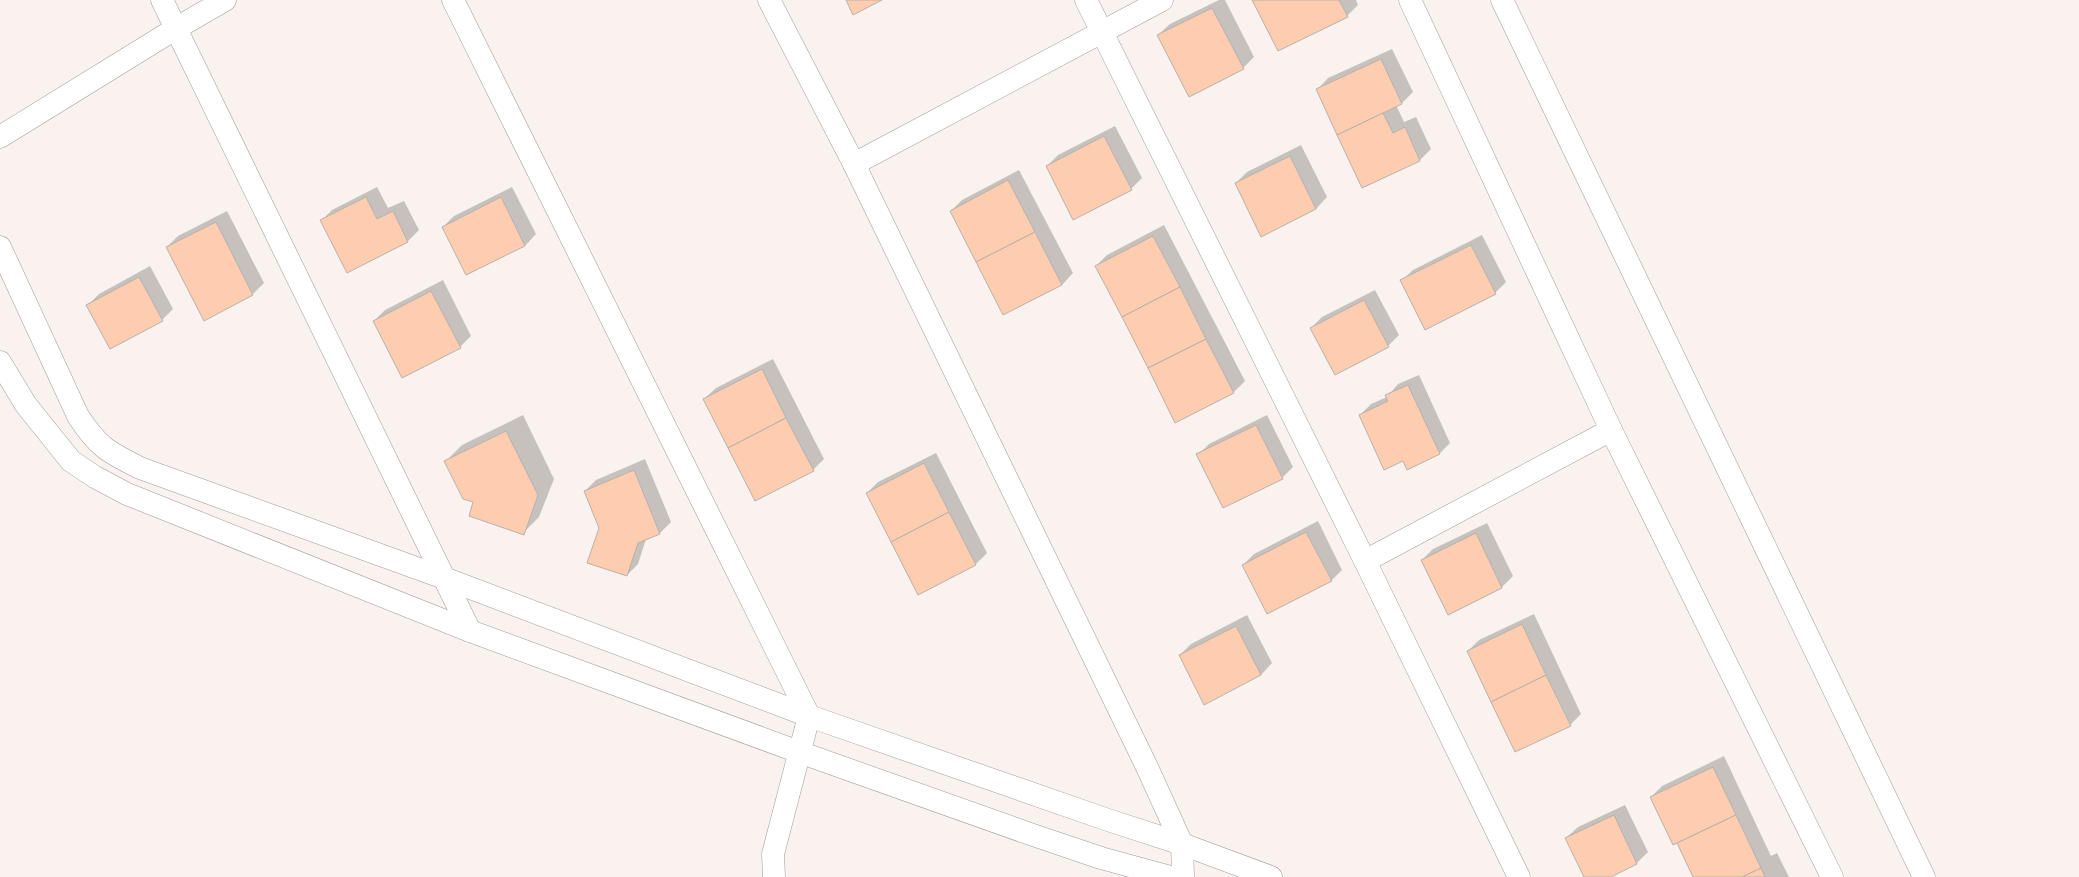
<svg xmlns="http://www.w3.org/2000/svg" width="2079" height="877" viewBox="0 0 2079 877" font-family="'Titillium Web',sans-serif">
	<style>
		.shadow { fill: #0003 }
		.building { fill: #feccaf; stroke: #b7b1ae }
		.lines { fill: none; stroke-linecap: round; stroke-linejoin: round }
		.minor-casing { stroke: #a29c99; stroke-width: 23 }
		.minor { stroke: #fff; stroke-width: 22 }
	</style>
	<rect width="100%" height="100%" fill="#f9f2ee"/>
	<!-- shadow -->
	<g class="shadow">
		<path d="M1219,0H1225L1254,57L1243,68L1158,35L1170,24Z"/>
		<path d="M1253,0H1356L1358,5L1347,16Z"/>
		<path d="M1392,49L1413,92L1402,103L1396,105L1404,122L1416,117L1431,149L1420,160L1363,187L1317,90L1328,78Z"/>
		<path d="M1115,126L1142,178L1131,189L1047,166L1058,155Z"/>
		<path d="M1301,145L1327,197L1316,209L1262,235L1236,183L1247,172Z"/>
		<path d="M1019,170L1073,273L1062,285L951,211L962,200Z"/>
		<path d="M377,187L388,208L404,201L419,230L408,241L321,221L332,210Z"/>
		<path d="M512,187L536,234L525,246L443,227L454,216Z"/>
		<path d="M227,211L264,283L253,294L204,319L167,247L178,236Z"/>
		<path d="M1164,225L1245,381L1234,392L1176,421L1096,266L1107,255Z"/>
		<path d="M1482,235L1506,282L1495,293L1401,281L1413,270Z"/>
		<path d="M150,266L173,309L162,320L88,305L99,294Z"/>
		<path d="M443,280L471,336L460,347L374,321L385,310Z"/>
		<path d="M1375,290L1399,335L1388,346L1311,328L1322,317Z"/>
		<path d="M773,359L824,459L813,470L704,399L716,388Z"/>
		<path d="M1419,375L1450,443L1439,454L1403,460L1360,415L1371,404L1387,397L1398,384Z"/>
		<path d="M523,415L554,479L539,517L523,533L474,502L446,461L462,445Z"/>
		<path d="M1267,415L1293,467L1282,478L1198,455L1209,444Z"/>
		<path d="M936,453L987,553L976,564L918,594L867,493L878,482Z"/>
		<path d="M645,459L671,522L660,533L646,539L638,564L627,575L585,491L596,480Z"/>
		<path d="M1318,521L1342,570L1331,581L1243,565L1254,554Z"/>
		<path d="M1487,523L1513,576L1502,587L1448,613L1422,560L1433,549Z"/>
		<path d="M1534,614L1581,714L1570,725L1468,651L1479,640Z"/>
		<path d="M1247,615L1272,663L1261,675L1204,703L1180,655L1191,644Z"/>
		<path d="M1724,756L1771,856L1777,853L1789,877H1694L1677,842L1651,797L1662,786Z"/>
		<path d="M1625,805L1648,852L1636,864L1608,877H1585L1566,838L1578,827Z"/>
	</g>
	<!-- building -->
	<g class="building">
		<path d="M846,0H882L853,15Z"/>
		<path d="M1252,0H1339L1348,17L1278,51Z"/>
		<path d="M1212,8L1244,69L1189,97L1157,35Z"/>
		<path d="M1381,59L1402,104L1337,135L1316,89Z"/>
		<path d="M1383,113L1393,133L1405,127L1420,161L1362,188L1337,135Z"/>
		<path d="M1104,136L1132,190L1073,220L1046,166Z"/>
		<path d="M1290,156L1316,209L1261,237L1235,183Z"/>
		<path d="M1008,180L1035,232L976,262L950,211Z"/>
		<path d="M366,197L377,219L393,211L408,242L347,273L320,220Z"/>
		<path d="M501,197L525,246L466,275L442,227Z"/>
		<path d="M216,222L253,295L204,321L166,247Z"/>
		<path d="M1035,232L1062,285L1003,315L976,262Z"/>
		<path d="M1153,236L1180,287L1122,317L1095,266Z"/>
		<path d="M1471,245L1496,294L1425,330L1400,280Z"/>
		<path d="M139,277L163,321L110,349L86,305Z"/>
		<path d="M1180,287L1206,339L1148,368L1122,317Z"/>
		<path d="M431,291L461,348L402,378L373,321Z"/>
		<path d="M1364,300L1389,347L1335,375L1310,328Z"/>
		<path d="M1206,339L1234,393L1175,423L1148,368Z"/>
		<path d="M762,369L786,418L728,448L703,399Z"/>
		<path d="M1408,385L1440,454L1407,470L1403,461L1384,470L1359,415L1388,401L1385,395Z"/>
		<path d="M786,418L814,471L755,501L728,448Z"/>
		<path d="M1256,425L1283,479L1223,508L1196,454Z"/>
		<path d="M506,431L538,495L524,535L469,516L473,502L463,499L444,461Z"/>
		<path d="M924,463L949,512L891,542L866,493Z"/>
		<path d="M634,470L660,534L638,543L627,576L587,563L599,528L584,491Z"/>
		<path d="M949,512L976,565L918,595L891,542Z"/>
		<path d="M1306,532L1332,581L1267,614L1242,565Z"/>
		<path d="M1476,533L1502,588L1448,615L1421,560Z"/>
		<path d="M1522,624L1546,675L1491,702L1467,651Z"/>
		<path d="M1236,626L1261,675L1204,705L1179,655Z"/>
		<path d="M1546,675L1571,726L1515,752L1491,702Z"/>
		<path d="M1713,767L1736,815L1673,845L1650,797Z"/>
		<path d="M1614,815L1637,864L1611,877H1584L1565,838Z"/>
		<path d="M1736,815L1761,868L1742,877H1693L1677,843Z"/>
		<path d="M1761,868L1765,877H1742Z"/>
	</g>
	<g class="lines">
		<defs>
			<g id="minor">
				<path d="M162,0L470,631"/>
				<path d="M453,0L809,716L773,854L774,877"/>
				<path d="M769,0L854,164L1146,765L1182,844L1183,877"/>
				<path d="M1086,0L1365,561L1519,877"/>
				<path d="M1410,0L1611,430L1832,877"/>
				<path d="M1502,0L1924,877"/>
				<path d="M0,137L175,29L225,0"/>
				<path d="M854,164L1162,0"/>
				<path d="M0,247L78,416C98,447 108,452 140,468L444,578L809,716L1108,820L1182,844L1271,877"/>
				<path d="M0,362L26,405L71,461L95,477L127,494L470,631L799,752L1033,835L1101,858L1171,877"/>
				<path d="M1365,561L1611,430"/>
			</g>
		</defs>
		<!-- minor casing -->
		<use href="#minor" class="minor-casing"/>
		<!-- minor -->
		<use href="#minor" class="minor"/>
	</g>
</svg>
